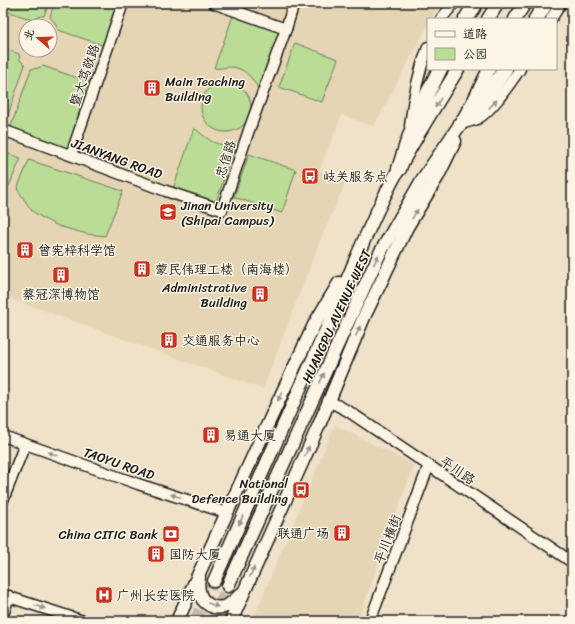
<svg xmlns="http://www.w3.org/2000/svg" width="575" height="624" viewBox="0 0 575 624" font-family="Sriracha,'LXGW WenKai TC',sans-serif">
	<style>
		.built { fill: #e6d5b5; fill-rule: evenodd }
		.green { fill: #badc96; stroke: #6b7c59 }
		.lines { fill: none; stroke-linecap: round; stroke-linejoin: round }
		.major-tunnel { stroke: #c5baa6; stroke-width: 12; stroke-dasharray: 12 6; stroke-linecap: butt }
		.minor-casing { stroke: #1c1c1c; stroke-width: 13 }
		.major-casing { stroke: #1c1c1c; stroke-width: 15 }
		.highway-casing { stroke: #1c1c1c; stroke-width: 17 }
		.minor { stroke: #fcf5e5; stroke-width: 10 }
		.major { stroke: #fcf5e5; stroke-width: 12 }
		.highway { stroke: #fcf5e5; stroke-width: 14 }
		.oneway { fill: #97938b }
		.labels { text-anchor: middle; stroke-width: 3; stroke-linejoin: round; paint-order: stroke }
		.street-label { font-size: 13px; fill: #1c1c1c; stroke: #fcf5e5 }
		.poi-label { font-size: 13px; fill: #1c1c1c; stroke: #fcf5e5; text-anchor: start }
	</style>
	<rect width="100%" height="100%" fill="#efe2c9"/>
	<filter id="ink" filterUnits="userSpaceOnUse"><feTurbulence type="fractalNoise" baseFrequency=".025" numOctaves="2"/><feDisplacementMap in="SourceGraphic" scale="8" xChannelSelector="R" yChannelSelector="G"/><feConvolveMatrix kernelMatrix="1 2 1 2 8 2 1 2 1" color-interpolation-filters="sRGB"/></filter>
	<g filter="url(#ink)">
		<!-- built -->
		<g class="built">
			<path d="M3,3H441L431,19H428V25L374,126L342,115L319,171L346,181L319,243L263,389L3,296ZM26,26H50V50H26Z"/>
			<path d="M335,425L414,465L358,621H252Z"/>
		</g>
		<!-- green -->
		<g class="green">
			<path d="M3,3H49L44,16H40L33,20L3,10Z"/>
			<path d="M54,3H123L108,47L58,30L55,23L50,17Z"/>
			<path d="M233,16L279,32L258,88C252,78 244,67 230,67C225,67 220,69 214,68Z"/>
			<path d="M295,43L338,59L322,102L279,87Z"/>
			<path d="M3,48L19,54L20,60L25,65L3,130Z"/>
			<path d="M43,66L95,84L71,155L9,132L31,69L38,68Z"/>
			<circle cx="226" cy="107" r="25"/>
			<path d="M194,128C210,140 214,148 236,143L215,205L173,189Z"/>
			<path d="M3,152L21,158L9,186L3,187Z"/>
			<path d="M249,154L296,170L282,213L234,197Z"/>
			<path d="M29,160L123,191L105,236L87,234L58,226L44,219L32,211L17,189Z"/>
		</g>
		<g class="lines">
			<!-- major-tunnel -->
			<g class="major-tunnel">
				<path d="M195,621L214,581"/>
				<path d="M212,621L228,586"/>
			</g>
			<defs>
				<g id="minor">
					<path d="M441,19L454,3"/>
					<path d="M551,19L561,3"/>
					<path d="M286,29L294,3"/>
					<path d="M463,123C467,122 473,121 477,119C492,111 510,83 520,69"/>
					<path d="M410,126C413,99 418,73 428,47"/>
					<path d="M3,130L166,191L222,210L249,130L286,29L213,3"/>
					<path d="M71,155L123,3"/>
					<path d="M329,401L348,411L572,562"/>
					<path d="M3,436L138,484L227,513"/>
					<path d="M3,500L25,444"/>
					<path d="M3,595L83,621"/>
					<path d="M3,615L9,596"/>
					<path d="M370,621L429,465"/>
				</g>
				<g id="major">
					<path d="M488,19L498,3"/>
					<path d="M515,19L525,3"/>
					<path d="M199,577C197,590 200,603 214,607C219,608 222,608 227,606C232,603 237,598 241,594"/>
					<path d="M214,581C251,497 289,414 326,330C345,286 362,241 384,197C406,153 432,111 458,69"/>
					<path d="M228,586L342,335L380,253L422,180L461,123L474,100L489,69"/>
					<path d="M177,621L278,402L315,323L339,283"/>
					<path d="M231,621L319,425L364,317L381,282L407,227L438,176L455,141"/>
				</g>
				<g id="highway">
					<path d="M466,19L476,3"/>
					<path d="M536,19L546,3"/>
					<path d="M461,123C479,109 493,88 505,69"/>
					<path d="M399,169C409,134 423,101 440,69"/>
				</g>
			</defs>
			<!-- minor casing -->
			<use href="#minor" class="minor-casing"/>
			<!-- major casing -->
			<use href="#major" class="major-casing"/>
			<!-- highway casing -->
			<use href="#highway" class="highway-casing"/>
			<!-- minor -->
			<use href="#minor" class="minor"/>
			<!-- major -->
			<use href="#major" class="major"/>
			<!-- highway -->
			<use href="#highway" class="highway"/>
		</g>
		<!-- one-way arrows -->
		<defs><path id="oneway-solid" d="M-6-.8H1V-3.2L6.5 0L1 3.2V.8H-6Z"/></defs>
		<g class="oneway">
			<use href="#oneway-solid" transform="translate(438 103) rotate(121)"/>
			<use href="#oneway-solid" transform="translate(493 104) rotate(-47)"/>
			<use href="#oneway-solid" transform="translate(415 214) rotate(-59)"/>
			<use href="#oneway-solid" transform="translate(376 260) rotate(-64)"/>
			<use href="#oneway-solid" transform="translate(358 331) rotate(-67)"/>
			<use href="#oneway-solid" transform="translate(322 378) rotate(-66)"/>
			<use href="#oneway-solid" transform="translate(280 396) rotate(115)"/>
			<use href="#oneway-solid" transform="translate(307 451) rotate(-65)"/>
			<use href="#oneway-solid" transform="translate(53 454) rotate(-161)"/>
			<use href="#oneway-solid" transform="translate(176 496) rotate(-162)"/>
			<use href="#oneway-solid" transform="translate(241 520) rotate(114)"/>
			<use href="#oneway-solid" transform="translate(252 572) rotate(-66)"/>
			<use href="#oneway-solid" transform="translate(213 605) rotate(21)"/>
			<use href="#oneway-solid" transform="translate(40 607) rotate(19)"/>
		</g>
	</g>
	<!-- icons -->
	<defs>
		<symbol id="building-square" viewBox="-11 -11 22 22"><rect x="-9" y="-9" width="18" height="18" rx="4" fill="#c8321e" stroke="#fcf5e5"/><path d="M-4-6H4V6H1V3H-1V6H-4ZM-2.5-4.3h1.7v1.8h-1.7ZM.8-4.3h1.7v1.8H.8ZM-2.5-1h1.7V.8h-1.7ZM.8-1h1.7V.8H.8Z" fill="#fff"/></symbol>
		<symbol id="bus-square" viewBox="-11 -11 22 22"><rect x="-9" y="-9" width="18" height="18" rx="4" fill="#c8321e" stroke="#fcf5e5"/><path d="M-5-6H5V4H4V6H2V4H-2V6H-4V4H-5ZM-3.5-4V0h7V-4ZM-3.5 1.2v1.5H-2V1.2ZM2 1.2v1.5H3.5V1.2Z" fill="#fff"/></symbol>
		<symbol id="university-square" viewBox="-11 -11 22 22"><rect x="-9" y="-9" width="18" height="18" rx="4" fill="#c8321e" stroke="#fcf5e5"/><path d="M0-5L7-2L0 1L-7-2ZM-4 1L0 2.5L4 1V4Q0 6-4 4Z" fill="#fff"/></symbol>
		<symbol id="bank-square" viewBox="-11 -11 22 22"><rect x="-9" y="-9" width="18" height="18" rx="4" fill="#c8321e" stroke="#fcf5e5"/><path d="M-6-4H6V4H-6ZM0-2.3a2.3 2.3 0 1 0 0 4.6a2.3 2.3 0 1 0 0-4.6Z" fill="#fff"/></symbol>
		<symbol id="hospital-square" viewBox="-11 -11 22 22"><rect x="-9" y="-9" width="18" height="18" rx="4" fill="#c8321e" stroke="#fcf5e5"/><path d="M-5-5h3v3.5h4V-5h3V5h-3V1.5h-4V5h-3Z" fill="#fff"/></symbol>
	</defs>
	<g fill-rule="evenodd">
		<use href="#building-square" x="142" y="78" width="20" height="20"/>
		<use href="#bus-square" x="300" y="166" width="20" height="20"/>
		<use href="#university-square" x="158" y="202" width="20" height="20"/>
		<use href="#building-square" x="15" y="240" width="20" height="20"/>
		<use href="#building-square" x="132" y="259" width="20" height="20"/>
		<use href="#building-square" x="51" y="265" width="20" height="20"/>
		<use href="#building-square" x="250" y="284" width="20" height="20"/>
		<use href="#building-square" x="159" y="330" width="20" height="20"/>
		<use href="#building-square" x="201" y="425" width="20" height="20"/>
		<use href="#bus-square" x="291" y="480" width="20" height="20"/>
		<use href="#building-square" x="332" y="523" width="20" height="20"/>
		<use href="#bank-square" x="161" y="524" width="20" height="20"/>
		<use href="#building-square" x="146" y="544" width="20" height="20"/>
		<use href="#hospital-square" x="94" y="585" width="20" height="20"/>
	</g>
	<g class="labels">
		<!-- street labels -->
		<g class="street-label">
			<text transform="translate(84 75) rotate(-71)" y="5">暨大笃敬路</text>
			<text transform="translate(117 158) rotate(20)" y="5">JIANYANG ROAD</text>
			<text transform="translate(225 159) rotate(-72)" y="5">忠信路</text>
			<text transform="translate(336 316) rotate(-65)" y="5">HUANGPU AVENUE WEST</text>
			<text transform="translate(119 463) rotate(19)" y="5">TAOYU ROAD</text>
			<text transform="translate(458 470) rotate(34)" y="5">平川路</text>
			<text transform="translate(387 539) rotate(-69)" y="5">平川横街</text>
		</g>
		<!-- poi labels -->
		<g class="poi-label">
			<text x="165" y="86">Main Teaching<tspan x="165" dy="15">Building</tspan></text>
			<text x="323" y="181">岐关服务点</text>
			<text x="181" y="210">Jinan University<tspan x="181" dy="15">(Shipai Campus)</tspan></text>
			<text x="38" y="255">曾宪梓科学馆</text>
			<text x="155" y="274">蒙民伟理工楼（南海楼）</text>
			<text x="247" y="292" text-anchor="end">Administrative<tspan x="247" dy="15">Building</tspan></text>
			<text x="61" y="299" text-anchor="middle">蔡冠深博物馆</text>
			<text x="182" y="345">交通服务中心</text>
			<text x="224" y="440">易通大厦</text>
			<text x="288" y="488" text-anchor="end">National<tspan x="288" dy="15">Defence Building</tspan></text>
			<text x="329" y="538" text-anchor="end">联通广场</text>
			<text x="158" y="539" text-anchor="end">China CITIC Bank</text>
			<text x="169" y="559">国防大厦</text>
			<text x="117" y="600">广州长安医院</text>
		</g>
	</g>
	<!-- margin -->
	<rect width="575" height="624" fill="none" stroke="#fcf5e5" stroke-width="16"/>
	<rect x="8" y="8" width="559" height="608" fill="none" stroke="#1c1c1c" stroke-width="1.5" filter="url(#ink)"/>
	<!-- legend -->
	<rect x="427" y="18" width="130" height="52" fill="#fcf5e5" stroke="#a29e95"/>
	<rect x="435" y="31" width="20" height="6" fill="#fcf5e5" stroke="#a29e95"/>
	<text x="463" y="38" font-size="12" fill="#1c1c1c">道路</text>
	<rect x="435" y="48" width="20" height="12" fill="#badc96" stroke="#a29e95"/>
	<text x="463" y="58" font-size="12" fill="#1c1c1c">公园</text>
	<!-- north arrow -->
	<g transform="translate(38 38) rotate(290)"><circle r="19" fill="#fcf5e5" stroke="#a29e95"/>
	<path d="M0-3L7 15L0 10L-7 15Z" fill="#c8321e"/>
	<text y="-6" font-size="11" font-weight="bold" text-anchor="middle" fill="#1c1c1c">北</text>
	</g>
</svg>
